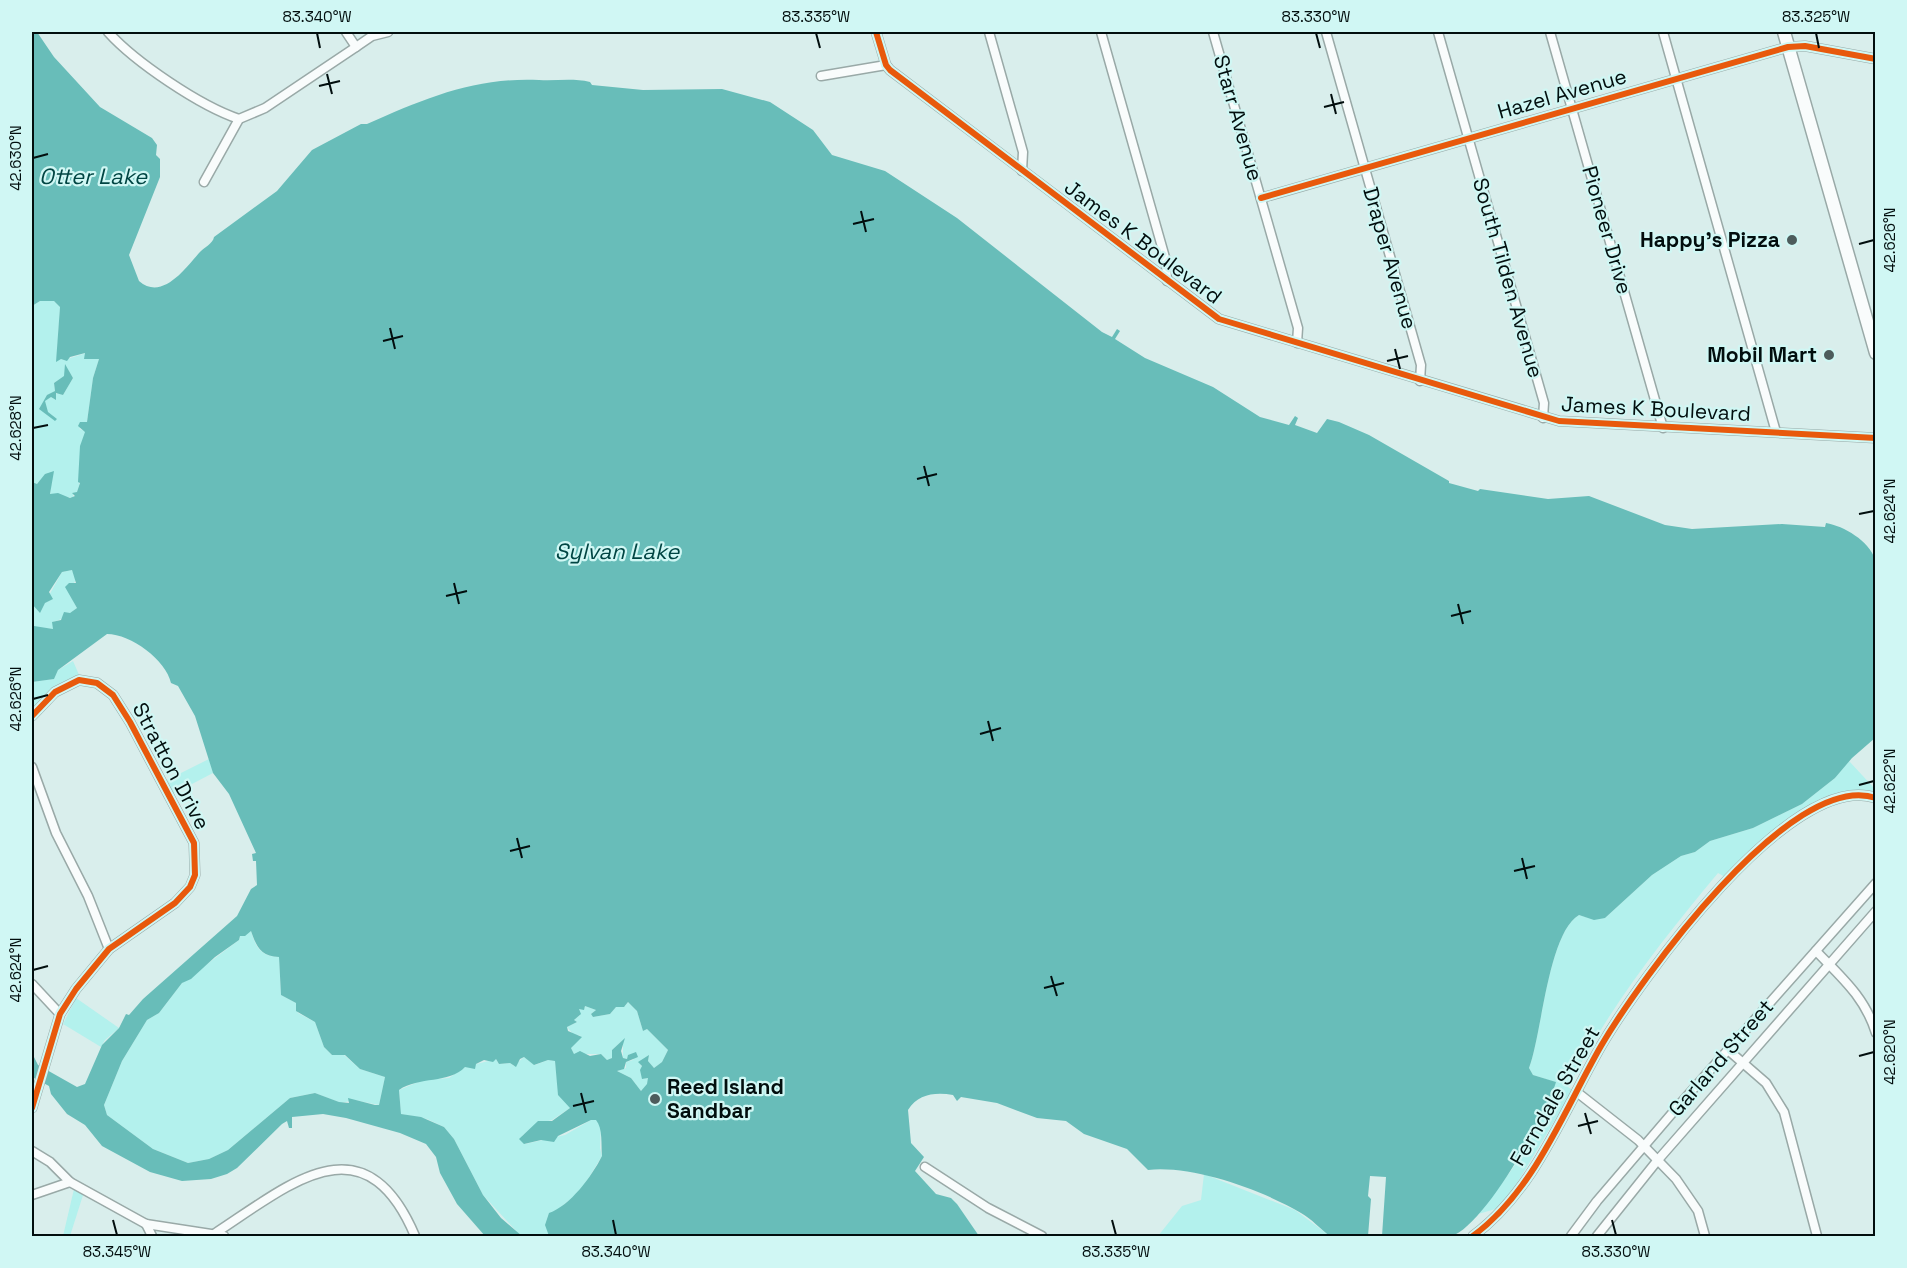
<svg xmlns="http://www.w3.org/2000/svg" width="1907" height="1268" viewBox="0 0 1907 1268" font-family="'Space Grotesk',sans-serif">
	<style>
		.green { fill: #b3f1ed; fill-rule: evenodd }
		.water { fill: #68bdb9; fill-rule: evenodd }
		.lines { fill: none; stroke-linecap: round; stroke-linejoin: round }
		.minor-casing { stroke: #99a9a7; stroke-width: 11 }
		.highway-casing { stroke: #99a9a7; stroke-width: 15 }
		.minor { stroke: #f9fcfc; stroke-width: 8 }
		.highway { stroke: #f9fcfc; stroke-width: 12 }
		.cycleway-casing { stroke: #d0f7f4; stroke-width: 10 }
		.cycleway { stroke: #e8590c; stroke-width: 6 }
		.ticks { fill: none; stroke: #020e0e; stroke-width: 2 }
		.poi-dot { fill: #4d5c5c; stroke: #d0f7f4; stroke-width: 2 }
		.labels { text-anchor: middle; stroke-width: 4.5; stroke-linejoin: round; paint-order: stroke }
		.street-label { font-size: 21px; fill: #020e0e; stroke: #d0f7f4 }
		.poi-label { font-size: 21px; font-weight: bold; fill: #020e0e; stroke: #d0f7f4; text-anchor: end }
		.water-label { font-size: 22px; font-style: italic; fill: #004543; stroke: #d0f7f4 }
		.neatline { fill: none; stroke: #020e0e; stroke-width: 2 }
		.ticks-label { font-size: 15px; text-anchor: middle; fill: #020e0e }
	</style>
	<rect width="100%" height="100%" fill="#d9eeec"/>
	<!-- green -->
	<g class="green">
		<path d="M40,301H54L60,307L57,356L64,360L86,353L85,359H99L93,378L87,422L79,429L85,431V435C76,456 84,475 77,493H73V498L50,495L52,476H45L37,484L32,482V306ZM65,365L73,378L63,395L58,393L54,395L56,400L51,397L46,398L55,391L54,383L65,376Z"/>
		<path d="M72,570L76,580L68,591L77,608C69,614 62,620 53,622V629L43,628L34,636V643L32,644V604L42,608L62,572Z"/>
		<path d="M73,661L80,677L54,688L32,711V682L53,679L58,670Z"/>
		<path d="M209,759L213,773L171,795L163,782Z"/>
		<path d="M1849,761L1875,789L1872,793C1812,784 1763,840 1725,877L1718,873C1662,940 1609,1008 1568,1087L1573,1090L1510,1195L1499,1208L1478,1214C1509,1175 1543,1131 1555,1082L1533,1075L1529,1068C1542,1034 1548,933 1579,915L1589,918H1605L1652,875L1681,856L1695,852L1710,841L1753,828L1802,804L1835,778Z"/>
		<path d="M251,931C256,948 261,956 279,957L281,995L296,1003L298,1013L315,1022L324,1047L332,1055H344L360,1069L385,1077L379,1105L354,1100L341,1103L315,1093L290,1098L228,1150L209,1159L188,1163L153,1149L107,1115L104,1105L122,1061L147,1020L159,1013L182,983L239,940L240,935Z"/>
		<path d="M76,998L119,1028L105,1040L101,1047L63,1024Z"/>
		<path d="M628,1002L637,1011L643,1031L647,1029L668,1050L662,1062L654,1068L648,1061L649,1056L639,1062L642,1067V1079L648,1078V1084L641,1091L631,1078L617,1071L626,1068V1062L633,1060L636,1053L629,1055L627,1059L623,1058V1040L612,1050V1058L607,1060L601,1054H574L571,1048L581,1036L573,1034L567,1027L577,1022L574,1020L580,1015L578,1009L585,1008V1006L596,1010L591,1014L593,1017L610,1014L616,1007L625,1006Z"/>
		<path d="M524,1057L535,1065L548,1060L555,1061L558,1087L570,1108L552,1120L536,1124L522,1136L525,1144L565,1135L591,1120L596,1119L601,1126L600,1148L602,1156L580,1192L562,1206L549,1236L520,1235L483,1195L454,1139L444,1127L427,1119L401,1114L399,1090L423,1080L449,1078L465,1067L496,1059L499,1064L510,1063L514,1066Z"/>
		<path d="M1204,1174L1295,1210L1330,1236H1158L1182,1206L1201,1200Z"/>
		<path d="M74,1189L84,1192L70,1236H63Z"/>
	</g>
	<!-- water -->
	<g class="water">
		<path d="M32,32H37L54,57L100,107L152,138L157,145L156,155L160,159V177L129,255L139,281C162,301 185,269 199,253C204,247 213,244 214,237L277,191L312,150L361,124H367C426,98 475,77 539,80C557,81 573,78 590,82L592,85L643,90L722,89L770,102L813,130L832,155L885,171L957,218L1102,332L1112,337L1117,329L1120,331L1115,339L1145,358L1213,387L1260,417L1289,425L1295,416L1298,418L1295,425L1317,433L1327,419L1339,422L1369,435L1449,481V483L1478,491L1480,489L1548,499L1589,496L1665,525L1692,529L1782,524L1825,527L1826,523C1844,526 1869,541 1875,559V738L1852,758L1835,778L1802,804L1753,828L1710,841L1695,852L1681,856L1652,875L1605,918L1594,920L1579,915C1548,933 1542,1034 1529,1068L1533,1075L1556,1082C1547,1114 1483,1228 1451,1236C1436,1240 1400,1236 1382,1236L1386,1177L1370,1176L1368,1196L1371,1199L1368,1236H1330C1320,1229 1312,1219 1301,1213C1262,1190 1193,1165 1148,1170L1127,1149L1084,1134L1066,1121L1037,1118L997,1103L961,1097L957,1101L953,1095C935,1092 918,1094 908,1110L911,1143L924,1157L915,1171L936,1194L951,1198L957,1204L979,1236H549L545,1225L549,1213C570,1206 592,1176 602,1156C601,1145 603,1128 596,1120H591L558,1136L554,1142L541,1140L524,1144L519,1139L538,1121H552L570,1108L558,1095L555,1061L548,1060L534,1065L524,1057L520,1059L516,1067L510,1063L499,1064L496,1059L493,1062L484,1060L476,1064L475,1069L465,1067C449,1084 419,1076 399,1090L401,1114L421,1117L444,1127L454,1139L483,1195L501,1218L522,1236H485L457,1204L440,1173L436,1157L426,1144L400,1133L346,1118L323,1114L292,1117V1128H289L287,1121L282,1124L237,1168L227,1174L211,1179L182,1181L150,1172L102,1146L85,1125L67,1114L51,1094L49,1086L32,1077V1053L38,1065L77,1087L85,1084L102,1045L119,1028L126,1014L129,1015L143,999L237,916L251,889L257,885L256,861H253L252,854L256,853L229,794L213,773L195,716L178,686L171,683C166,660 131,634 107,634L58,670L54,679L32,682L34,626L53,629L52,622L61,620L64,612L70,613L77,608L65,587L69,583H76L72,570L62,572L49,592L53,599L45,603L40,613L32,604V482L37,484L45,474L54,471L50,494L58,493L70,498L75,496L72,493L77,492L80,483L78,482L80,446L85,432L78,426L80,422H87L93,378L99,359H84L85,353L70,357L67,361L61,359L56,362L60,307L54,301H40L32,306ZM251,931C257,948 261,956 279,957L281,995L296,1003V1011L315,1022L324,1047L332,1055H345L360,1069L385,1077L379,1105H375L348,1098L349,1103L339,1102L315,1093L290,1098L228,1150L209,1159L188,1163L153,1149L107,1115L104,1105L122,1061L147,1020L159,1013L182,983L191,979L215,957L239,940L240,936H245ZM628,1002L637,1011L643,1031L647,1029L668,1050L662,1062L654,1068L648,1061L649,1055L638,1062L642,1066L640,1070L642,1079L648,1078L647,1084L641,1091L631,1078L617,1071L624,1069L626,1062L638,1057L636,1052L628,1055L627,1059L623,1058L621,1051L625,1038L612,1050V1058L607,1060L601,1054L590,1056L580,1051L574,1054L571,1048L582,1037L568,1031L567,1027L577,1022L574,1020L581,1014L579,1009L584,1010L585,1006L596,1010L591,1014L593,1017L610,1014L616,1007H624Z"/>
		<path d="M65,364L73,378L63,395L56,393V400L51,397L45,401L48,412L57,419L55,421L39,409L47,395L55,391L54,383L64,376Z"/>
	</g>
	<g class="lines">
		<defs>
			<g id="minor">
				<path d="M108,32C135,62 200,106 239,119"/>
				<path d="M346,32L356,47"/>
				<path d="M876,32L886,65L890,70L1219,319L1559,421L1876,438"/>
				<path d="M989,32L1023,152L1022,171"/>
				<path d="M1101,32L1166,261L1167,281"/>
				<path d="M1213,32L1298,328L1297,343"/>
				<path d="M1326,32L1421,365L1420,381"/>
				<path d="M1438,32L1544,403L1543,418"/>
				<path d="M1550,32L1663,428"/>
				<path d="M1663,32L1776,432"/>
				<path d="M821,76L886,65"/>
				<path d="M204,182L239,119L265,108L356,47L372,36L388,32"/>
				<path d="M1261,198L1788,47L1805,46L1876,59"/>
				<path d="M32,716L55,692L79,680L97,683L113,695L130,722L194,843L195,875L190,887L175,903L109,949L76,989L60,1014L32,1108"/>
				<path d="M32,767L56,833L88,896L109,949"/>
				<path d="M1816,951C1841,977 1865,997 1876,1033"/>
				<path d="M32,984L60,1014"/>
				<path d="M1728,1050L1766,1083L1784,1112L1817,1236"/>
				<path d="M1578,1093L1638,1140L1676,1179L1698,1211L1705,1236"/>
				<path d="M32,1151L50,1162L70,1182L146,1224L224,1236"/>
				<path d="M925,1167L988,1208L1042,1236"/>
				<path d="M32,1195L70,1182"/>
				<path d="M146,1224L152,1236"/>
				<path d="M214,1234C288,1186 364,1116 415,1236"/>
				<path d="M1473,1236C1535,1190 1563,1112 1601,1046C1638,983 1791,768 1876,798"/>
				<path d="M1571,1236L1597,1201L1680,1104L1876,883"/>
				<path d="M1597,1236L1657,1161L1876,911"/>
			</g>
			<path id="highway" d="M1784,32L1876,353"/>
		</defs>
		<!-- minor casing -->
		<use href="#minor" class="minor-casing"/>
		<!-- highway casing -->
		<use href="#highway" class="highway-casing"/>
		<!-- minor -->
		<use href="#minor" class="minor"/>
		<!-- highway -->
		<use href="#highway" class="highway"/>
		<defs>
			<g id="cycleway">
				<path d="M876,32L886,65L890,70L1219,319L1559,421L1876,438"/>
				<path d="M1261,198L1788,47L1805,46L1876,59"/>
				<path d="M32,716L55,692L79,680L97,683L113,695L130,722L194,843L195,875L190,887L175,903L109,949L76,989L60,1014L32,1108"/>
				<path d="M1473,1236C1535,1190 1563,1112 1601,1046C1638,983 1791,768 1876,798"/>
			</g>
		</defs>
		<!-- cycleway casing -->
		<use href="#cycleway" class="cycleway-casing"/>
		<!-- cycleway -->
		<use href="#cycleway" class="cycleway"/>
	</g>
	<!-- ticks -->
	<path class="ticks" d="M317,33L320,48M816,33L820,48M1316,33L1320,48M1816,33L1819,48M327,74L332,94M319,86L340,81M1331,94L1336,114M1324,107L1344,102M33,158L48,154M861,211L866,232M853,224L874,219M1859,244L1874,240M390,328L395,349M383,341L403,336M1395,349L1400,369M1387,361L1408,356M33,428L48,425M924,466L929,486M917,479L937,474M1859,514L1874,511M454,583L459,604M446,596L467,591M1458,604L1463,624M1451,616L1471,611M33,699L48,695M988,721L993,741M980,734L1001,728M1859,785L1874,781M517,838L522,858M510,851L530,846M1522,858L1527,879M1514,871L1535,866M33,970L48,966M1051,976L1057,996M1044,988L1064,983M1859,1056L1874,1052M581,1093L586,1113M573,1106L594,1101M1585,1113L1591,1134M1578,1126L1598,1121M113,1220L117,1235M613,1220L616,1235M1112,1220L1116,1235M1612,1220L1616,1235"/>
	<!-- markers -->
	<g class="poi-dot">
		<circle cx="1792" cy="240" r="6"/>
		<circle cx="1829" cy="355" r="6"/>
		<circle cx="655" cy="1099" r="6"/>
	</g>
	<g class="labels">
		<!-- street labels -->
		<g class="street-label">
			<text transform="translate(1562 94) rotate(-16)" y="7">Hazel Avenue</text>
			<text transform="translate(1238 118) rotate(74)" y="7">Starr Avenue</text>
			<text transform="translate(1607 230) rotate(74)" y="7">Pioneer Drive</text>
			<text transform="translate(1143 242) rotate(37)" y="7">James K Boulevard</text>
			<text transform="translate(1390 258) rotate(74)" y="7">Draper Avenue</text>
			<text transform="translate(1508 278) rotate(74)" y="7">South Tilden Avenue</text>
			<text transform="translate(1656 409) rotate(3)" y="7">James K Boulevard</text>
			<text transform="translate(171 766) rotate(62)" y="7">Stratton Drive</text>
			<text transform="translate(1721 1058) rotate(-49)" y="7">Garland Street</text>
			<text transform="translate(1555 1096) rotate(-60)" y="7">Ferndale Street</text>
		</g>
		<!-- poi labels -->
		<g class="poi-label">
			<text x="1780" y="247">Happy's Pizza</text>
			<text x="1817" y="362">Mobil Mart</text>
			<text x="667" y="1094" text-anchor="start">Reed Island<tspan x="667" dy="24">Sandbar</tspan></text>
		</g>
		<!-- water labels -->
		<g class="water-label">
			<text x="93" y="184">Otter Lake</text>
			<text x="617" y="559">Sylvan Lake</text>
		</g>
	</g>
	<!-- border -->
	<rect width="1907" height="1268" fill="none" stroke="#d0f7f4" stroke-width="66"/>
	<rect x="33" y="33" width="1841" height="1202" class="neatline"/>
	<g class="ticks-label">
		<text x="317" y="22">83.340°W</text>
		<text x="816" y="22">83.335°W</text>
		<text x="1316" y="22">83.330°W</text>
		<text x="1816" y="22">83.325°W</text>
		<text transform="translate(16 158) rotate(-90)" y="5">42.630°N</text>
		<text transform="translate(1890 240) rotate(-90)" y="5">42.626°N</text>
		<text transform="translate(16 428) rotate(-90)" y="5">42.628°N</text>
		<text transform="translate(1890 511) rotate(-90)" y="5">42.624°N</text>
		<text transform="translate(16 699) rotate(-90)" y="5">42.626°N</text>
		<text transform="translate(1890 781) rotate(-90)" y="5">42.622°N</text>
		<text transform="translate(16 970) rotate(-90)" y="5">42.624°N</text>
		<text transform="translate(1890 1052) rotate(-90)" y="5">42.620°N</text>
		<text x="117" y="1257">83.345°W</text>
		<text x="616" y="1257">83.340°W</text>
		<text x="1116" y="1257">83.335°W</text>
		<text x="1616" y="1257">83.330°W</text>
	</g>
</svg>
